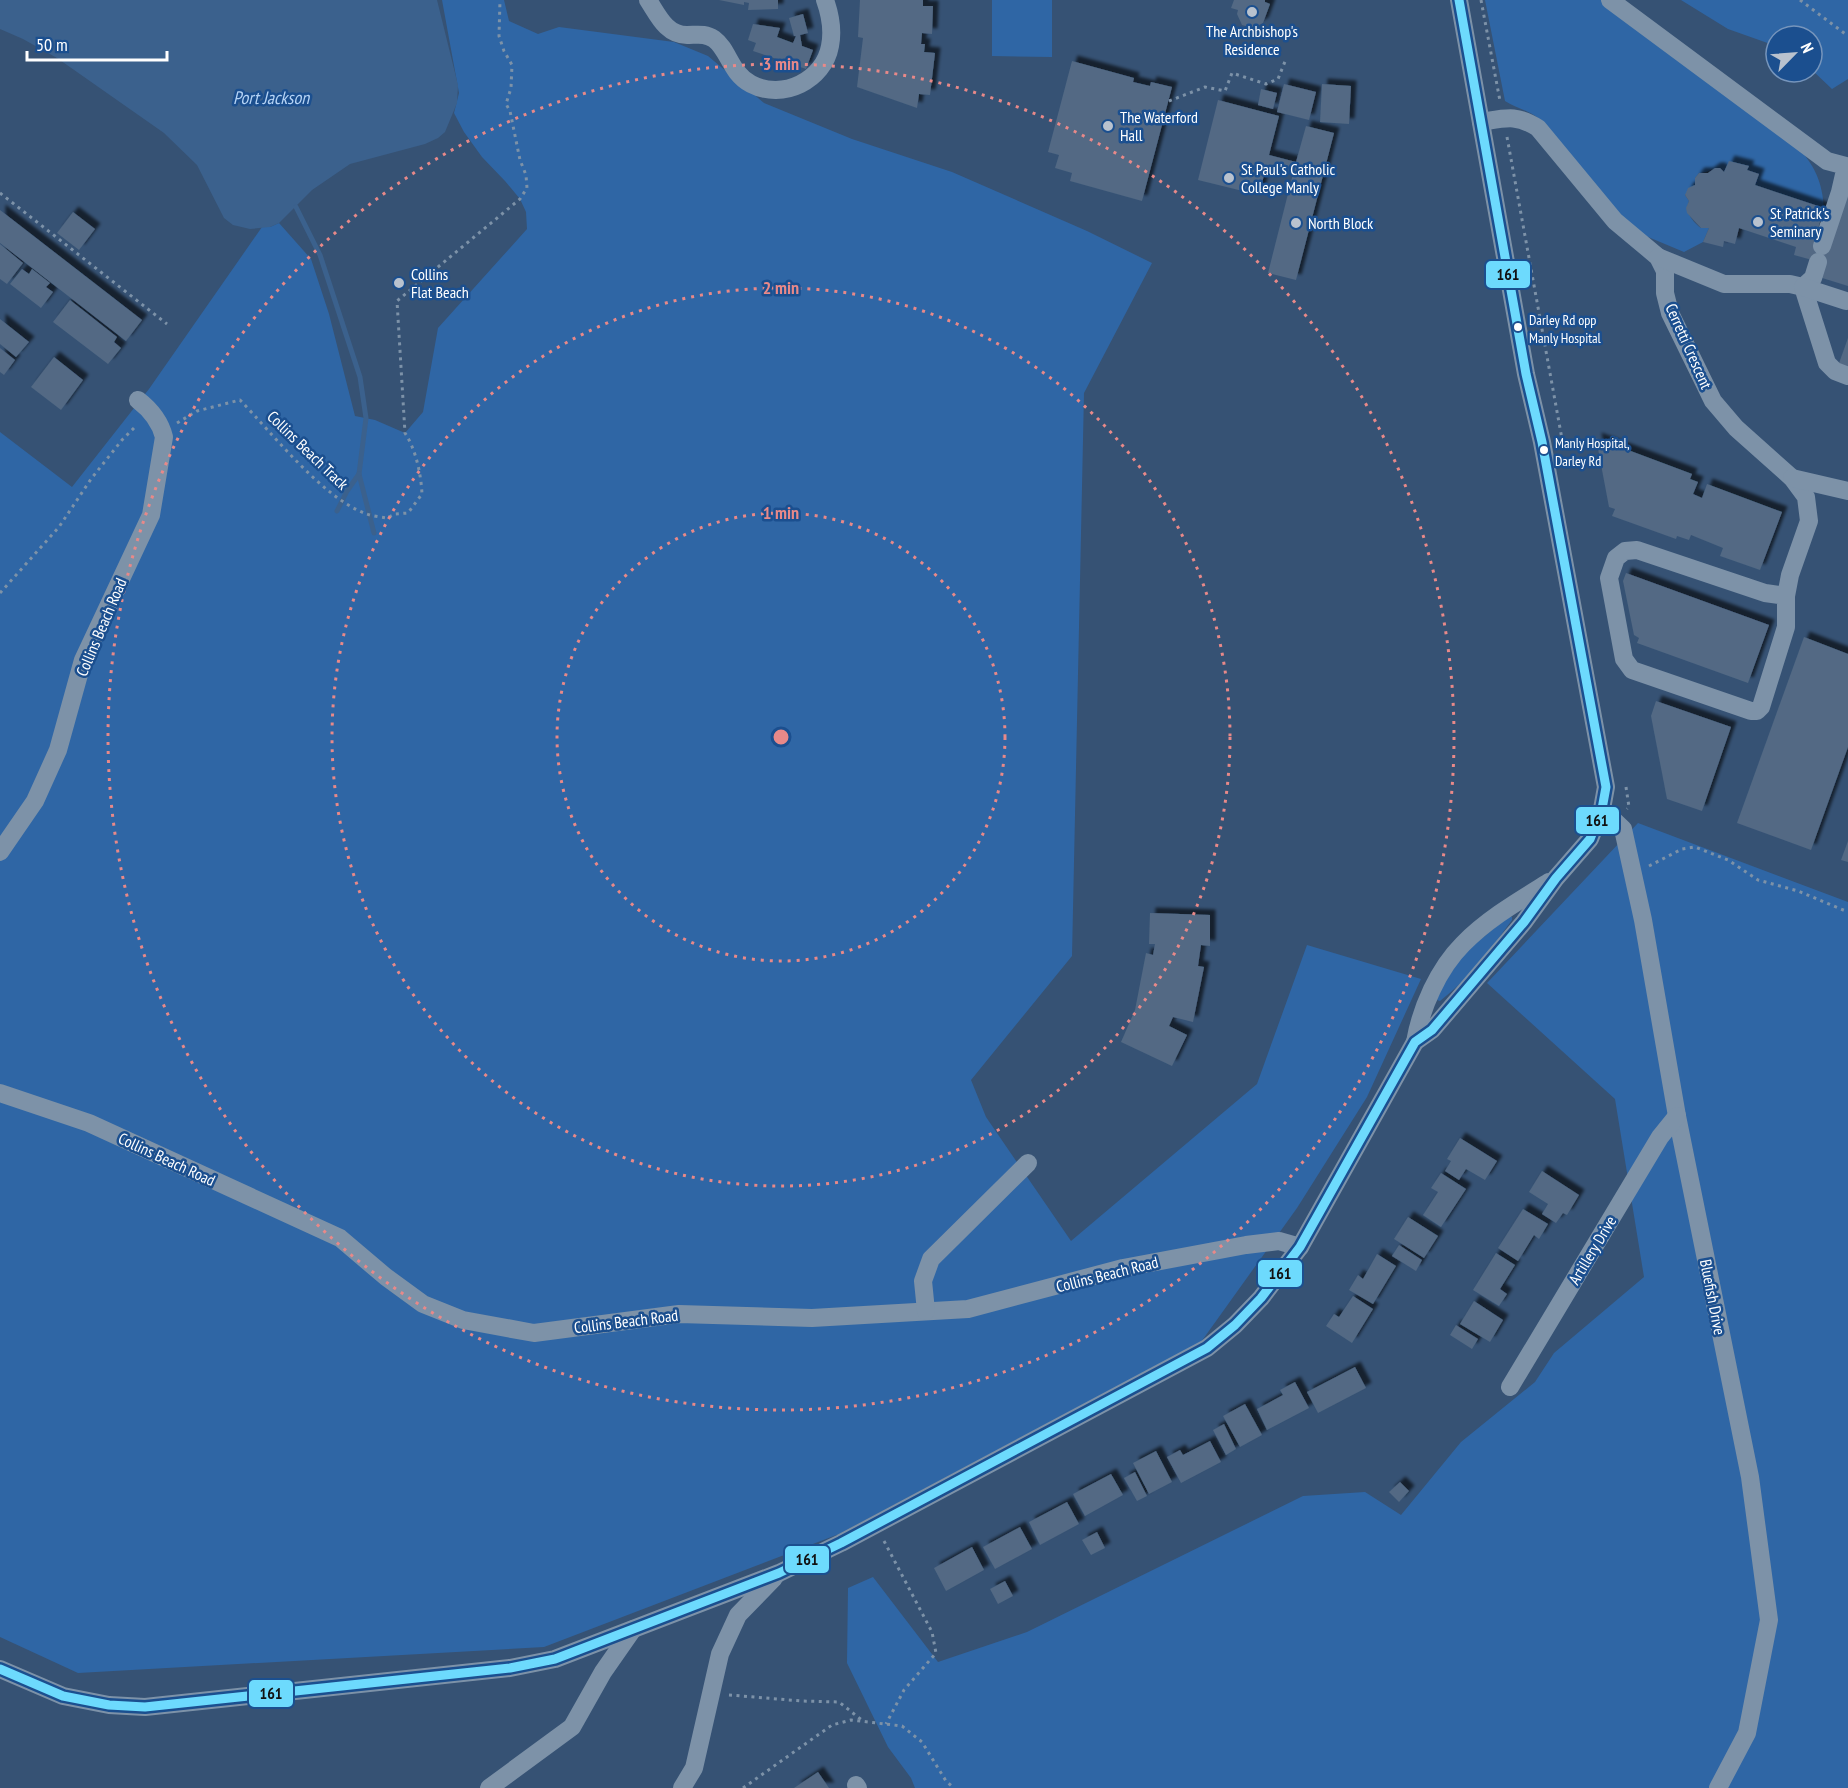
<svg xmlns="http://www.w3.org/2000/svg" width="1848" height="1788" viewBox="0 0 1848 1788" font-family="'PT Sans Narrow',sans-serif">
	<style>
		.green { fill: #2f66a5 }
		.water { fill: #3b618d }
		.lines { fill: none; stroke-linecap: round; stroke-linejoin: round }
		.stream { stroke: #3b618d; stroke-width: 5 }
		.building { fill: #526984; filter: url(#shadow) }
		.path { stroke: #7d92a8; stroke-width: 3; stroke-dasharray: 3 4.5; stroke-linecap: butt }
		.minor { stroke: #7d92a8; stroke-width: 18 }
		.bus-1-casing { stroke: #1b4f8f; stroke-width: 14 }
		.bus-1 { stroke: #6ddafd; stroke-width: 9 }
		.ring { fill: none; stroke: #e88989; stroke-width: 3; stroke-dasharray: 3 6 }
		.poi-dot { fill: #b9c2ce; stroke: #1b4f8f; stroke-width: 2 }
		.bus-dot { fill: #fff; stroke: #1b4f8f; stroke-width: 2 }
		.labels { text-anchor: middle; stroke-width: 5; stroke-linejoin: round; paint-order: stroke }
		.bus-label { font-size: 14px; fill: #fff; stroke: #1b4f8f; text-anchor: start }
		.poi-label { font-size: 16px; fill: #fff; stroke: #1b4f8f; text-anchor: start }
		.street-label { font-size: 16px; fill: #fff; stroke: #1b4f8f }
		.water-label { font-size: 18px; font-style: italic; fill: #b5d3f5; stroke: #1b4f8f }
		.centre { fill: #e88989; stroke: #1b4f8f; stroke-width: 3 }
		.ring-label { font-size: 18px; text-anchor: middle; font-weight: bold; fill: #e88989; stroke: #1b4f8f; stroke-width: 5; stroke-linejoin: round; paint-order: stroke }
		.line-badge { stroke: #1b4f8f; stroke-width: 2 }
		.pale-badge-label { font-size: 16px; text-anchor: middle; font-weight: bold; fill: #111 }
	</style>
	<defs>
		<filter id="shadow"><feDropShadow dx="5.5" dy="-5.5" stdDeviation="1.5" flood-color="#0009"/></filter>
	</defs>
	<rect width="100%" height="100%" fill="#365274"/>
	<!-- green -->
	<g class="green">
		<path d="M442,0H504L509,21L538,34L559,27L674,42L708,56L764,103L852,139L952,172L1087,231L1152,263L1084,393L1072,956L971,1080L986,1117L1071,1241L1257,1084L1307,945L1421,979L1367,1097L1297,1208L1201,1342L839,1534L544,1647L78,1673L0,1637V432L72,487L149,389L262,227H270L279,223L311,259L329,314L355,416L375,420L405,433L423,412L438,328L527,229L526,212L520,199L505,181L482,157L464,132L454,113L459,93Z"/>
		<path d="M992,0H1052V57L992,56Z"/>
		<path d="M1485,0H1603L1800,149C1816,169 1822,182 1824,208L1755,185L1759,174L1747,170L1749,166L1724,172L1720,168C1712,168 1708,173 1699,173L1695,178V185L1685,195L1689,201C1684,212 1693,222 1701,228H1709L1703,242L1684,252L1641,234L1622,217L1538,118C1528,110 1516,108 1505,101Z"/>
		<path d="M1681,0H1848V79L1832,89L1812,70V36H1776V46L1728,29Z"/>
		<path d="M1638,823L1848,902V1788H915L911,1778L888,1747L847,1663L848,1588L873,1577L938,1662L1027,1632L1303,1496L1365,1492L1401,1515L1461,1442L1535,1382L1554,1353L1644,1277L1615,1099L1487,983Z"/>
		<path d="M1509,916L1512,917V920C1491,949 1470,978 1440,1001L1437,1000L1440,990L1464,953Z"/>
	</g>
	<!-- water -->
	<path class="water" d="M0,0H437L458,85L457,103L445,132L438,138L425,144L350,164L312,190L279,223L270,227L250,229L233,225L224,218L197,165L164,133L57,58L23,39L0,29Z"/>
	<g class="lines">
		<!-- stream -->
		<g class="stream">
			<path d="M296,207L320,255L360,377L366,418L359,474L374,533"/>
			<path d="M337,511L347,491L359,474"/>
		</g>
	</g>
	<!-- building -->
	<g class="building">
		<path d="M719,0H778V9L748,10L749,3L744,2V5Z"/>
		<path d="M860,0H923V6H933L932,34L922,33L921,44H925L924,52L935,53L930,95L919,94L917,108L857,87L863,38L858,37Z"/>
		<path d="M1234,0H1265V2L1270,4L1263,23L1253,28L1242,25L1237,14L1238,10L1231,8Z"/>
		<path d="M803,14L808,33L800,35L802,46L813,50L806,69L753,51L756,43L748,40L753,24L780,28L777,37L793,43L796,36H794L789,18Z"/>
		<path d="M1072,61L1134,78L1133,82L1150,86L1151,82L1172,87L1142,201L1070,181L1072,173L1055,168L1059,155L1048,152Z"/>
		<path d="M1284,84L1316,92L1309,120L1277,112Z"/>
		<path d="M1322,84L1351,86L1349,124L1320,122Z"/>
		<path d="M1261,89L1277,93L1273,109L1258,105Z"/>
		<path d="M1218,100L1279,116L1269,155L1296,162L1306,126L1334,133L1296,280L1268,273L1293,174L1266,167L1259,195L1198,180Z"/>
		<path d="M1729,161L1749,166L1747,170L1759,174L1755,185L1824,208L1814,243L1845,196L1848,197V286L1819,277L1823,263L1794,255L1796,247L1739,228L1735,244L1724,241L1723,247L1703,242L1709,228H1701L1687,213L1686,208L1689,201L1685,195L1688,188L1695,185V178L1699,173H1708L1715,168H1720L1724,172Z"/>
		<path d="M0,210L142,320L126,341L0,243Z"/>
		<path d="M73,212L95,229L79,250L57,233Z"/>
		<path d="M0,244L23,263L7,284L0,279Z"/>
		<path d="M22,269L29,274L32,269L50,283L46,287L53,292L41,308L10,284Z"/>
		<path d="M70,300L117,337L114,342L121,348L108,364L53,322Z"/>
		<path d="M0,319L29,342L16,357L0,344Z"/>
		<path d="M1848,338V369L1838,366Z"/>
		<path d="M0,348L15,360L4,375L0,372Z"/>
		<path d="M54,357L83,380L61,410L31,387Z"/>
		<path d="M1596,438L1692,474L1690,479L1698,482L1693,494L1702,498L1707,484L1782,512L1760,570L1720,556L1723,548L1691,535L1689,540L1677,536L1676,539L1612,516L1615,509L1609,507Z"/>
		<path d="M1626,573L1769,625L1748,683L1637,643L1639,638L1634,635L1623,581Z"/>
		<path d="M1804,637L1848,654V747L1811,850L1737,823Z"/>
		<path d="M1656,701L1731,727L1702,811L1667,799L1651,716Z"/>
		<path d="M1848,841V862L1841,860Z"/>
		<path d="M1150,913L1210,915V946L1201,945L1198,966L1204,967L1193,1022L1173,1017L1169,1026L1187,1035L1172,1066L1121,1042L1135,1010L1146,953L1153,955L1155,944H1149Z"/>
		<path d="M1460,1138L1497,1161L1485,1180L1466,1169L1459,1180L1445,1171L1451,1161L1447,1159Z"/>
		<path d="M1542,1171L1579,1195L1567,1215L1563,1213L1556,1223L1542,1214L1548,1204L1529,1192Z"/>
		<path d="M1441,1173L1466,1189L1441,1227L1423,1215L1438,1192L1431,1188Z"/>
		<path d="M1523,1209L1548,1224L1539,1239L1534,1235L1518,1261L1498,1248Z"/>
		<path d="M1408,1217L1438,1236L1424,1258L1394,1239Z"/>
		<path d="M1399,1245L1422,1260L1416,1271L1392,1256Z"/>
		<path d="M1496,1253L1515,1265L1500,1289L1507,1294L1499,1306L1473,1290Z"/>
		<path d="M1377,1254L1396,1266L1373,1304L1349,1290L1358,1275L1363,1279Z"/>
		<path d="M1353,1296L1373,1309L1352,1343L1326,1326L1334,1314L1339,1317Z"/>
		<path d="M1474,1301L1503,1320L1490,1342L1460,1324Z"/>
		<path d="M1456,1325L1478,1339L1472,1349L1450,1335Z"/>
		<path d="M1355,1367L1366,1388L1318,1413L1307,1392Z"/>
		<path d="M1295,1382L1309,1408L1267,1430L1257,1409L1283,1395L1280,1390Z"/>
		<path d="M1245,1404L1262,1435L1240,1447L1223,1416Z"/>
		<path d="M1224,1424L1236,1449L1226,1455L1213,1430Z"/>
		<path d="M1210,1441L1221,1462L1181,1483L1167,1457L1180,1450L1183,1455Z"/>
		<path d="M1156,1451L1172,1482L1149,1494L1133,1463Z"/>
		<path d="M1135,1472L1147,1496L1137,1501L1124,1478Z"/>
		<path d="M1111,1474L1123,1495L1085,1516L1073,1494Z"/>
		<path d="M1400,1482L1409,1491L1399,1502L1389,1492Z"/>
		<path d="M1067,1502L1079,1524L1040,1545L1029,1522Z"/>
		<path d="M1020,1527L1032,1549L995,1569L983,1547Z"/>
		<path d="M1097,1532L1105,1548L1091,1555L1082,1540Z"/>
		<path d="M972,1547L984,1570L946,1591L934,1568Z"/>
		<path d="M1005,1581L1013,1596L998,1604L990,1589Z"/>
		<path d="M818,1772L829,1788H794Z"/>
	</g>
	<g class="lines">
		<!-- path -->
		<g class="path">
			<path d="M1481,0L1500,101"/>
			<path d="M1800,0L1848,36"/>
			<path d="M1169,101L1205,87L1225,91L1232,73L1266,84L1278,79L1286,59"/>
			<path d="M1507,137L1564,450"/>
			<path d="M0,193L167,324"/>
			<path d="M177,423L197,411L240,400C273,434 321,496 364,513C371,516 380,517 387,518L395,514L408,513L422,494C421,474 416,450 405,433L397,301L520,199L527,188L526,175L520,160L510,111L506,104L511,88L512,65L504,51L499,36L500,0"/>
			<path d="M0,593L59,527L91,479L122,440L137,425"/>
			<path d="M1626,787L1629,807L1627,809"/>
			<path d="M1649,866L1682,849L1695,847L1728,860L1758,880L1798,891L1848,912"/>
			<path d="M884,1541L932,1632L936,1653L904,1690L886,1724"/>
			<path d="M729,1695L802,1701L839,1702L863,1721"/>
			<path d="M743,1788L832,1725L851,1720L902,1726L922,1742L946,1781L954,1788"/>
		</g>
		<!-- minor -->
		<g class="minor">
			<path d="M648,0C658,15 666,35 687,35C697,35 705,33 714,39C729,50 730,73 751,84C783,101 824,80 830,46C833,31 830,14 825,0"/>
			<path d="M1610,0L1827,161L1846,166L1840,192L1822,246"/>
			<path d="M1481,122C1506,118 1516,114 1538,128L1615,221L1658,257L1665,271V293L1670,313L1713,401L1736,428L1792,478L1806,497L1809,521L1790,575L1786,596V627L1761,707L1757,711H1751L1632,670L1624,659L1609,578L1616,558L1625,551L1637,550L1765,593L1786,596"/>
			<path d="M1658,257L1724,284H1790L1803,287L1813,278L1818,262"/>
			<path d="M1803,287L1827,363L1835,371L1848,376"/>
			<path d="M1803,287L1846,301"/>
			<path d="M1792,478L1848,491"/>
			<path d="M1602,809L1623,829L1643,920L1677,1116L1750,1477L1769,1620L1747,1733L1718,1788"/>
			<path d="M0,852L35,801L58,750L83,660L151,515L164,437C160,421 151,410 138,400"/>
			<path d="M1415,1042C1421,1008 1438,969 1463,944C1487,919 1520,900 1549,882"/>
			<path d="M0,1093L89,1123L340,1238L386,1277L423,1304L463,1320L534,1333L679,1314L812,1318L968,1309L1123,1268L1246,1245L1279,1241L1300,1247"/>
			<path d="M926,1311L923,1281L931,1259L1028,1163"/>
			<path d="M1510,1387L1660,1137L1677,1116"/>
			<path d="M0,1669L63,1696L109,1705L145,1707L510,1668L555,1659L779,1573L841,1543L1207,1348L1235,1325L1261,1298L1300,1247L1415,1042L1432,1030L1524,922L1556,878L1590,839L1602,809L1606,787L1542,442L1526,374L1459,0"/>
			<path d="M856,1785L858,1788"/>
			<path d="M489,1788L572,1727L603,1672L633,1629"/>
			<path d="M682,1788L694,1768L720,1654L738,1615L774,1578"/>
		</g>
		<defs>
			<path id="bus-1" d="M0,1669L63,1696L109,1705L145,1707L510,1668L555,1659L779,1573L841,1543L1207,1348L1235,1325L1261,1298L1300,1247L1415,1042L1432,1030L1524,922L1556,878L1590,839L1602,809L1606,787L1542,442L1526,374L1459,0"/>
		</defs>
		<!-- bus-1 casing -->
		<use href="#bus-1" class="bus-1-casing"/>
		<!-- bus-1 -->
		<use href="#bus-1" class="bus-1"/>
	</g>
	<!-- distance rings -->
	<g class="ring">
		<circle cx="781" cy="737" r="224"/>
		<circle cx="781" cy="737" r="449"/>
		<circle cx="781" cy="737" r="673"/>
	</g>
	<!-- markers -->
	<g class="poi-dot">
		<circle cx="1252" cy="12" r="6"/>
		<circle cx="1108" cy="126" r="6"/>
		<circle cx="1229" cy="178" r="6"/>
		<circle cx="1758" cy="222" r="6"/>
		<circle cx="1296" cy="223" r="6"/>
		<circle cx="399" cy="283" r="6"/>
	</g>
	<g class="bus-dot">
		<circle cx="1518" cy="327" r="5"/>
		<circle cx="1544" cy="450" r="5"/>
	</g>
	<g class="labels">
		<!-- bus labels -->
		<g class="bus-label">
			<text x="1529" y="325">Darley Rd opp<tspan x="1529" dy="18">Manly Hospital</tspan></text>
			<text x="1555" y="448">Manly Hospital,<tspan x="1555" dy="18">Darley Rd</tspan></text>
		</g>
		<!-- poi labels -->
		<g class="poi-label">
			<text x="1252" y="37" text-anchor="middle">The Archbishop's<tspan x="1252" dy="18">Residence</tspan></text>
			<text x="1120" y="123">The Waterford<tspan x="1120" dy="18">Hall</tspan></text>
			<text x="1241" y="175">St Paul's Catholic<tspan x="1241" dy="18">College Manly</tspan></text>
			<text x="1770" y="219">St Patrick's<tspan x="1770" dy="18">Seminary</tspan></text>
			<text x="1308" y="229">North Block</text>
			<text x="411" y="280">Collins<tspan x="411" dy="18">Flat Beach</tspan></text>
		</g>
		<!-- street labels -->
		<g class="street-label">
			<text transform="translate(1689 346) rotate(66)" y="6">Cerretti Crescent</text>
			<text transform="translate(308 450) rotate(44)" y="6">Collins Beach Track</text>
			<text transform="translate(101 627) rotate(-67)" y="6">Collins Beach Road</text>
			<text transform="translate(167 1159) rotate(25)" y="6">Collins Beach Road</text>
			<text transform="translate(1592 1250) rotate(-59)" y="6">Artillery Drive</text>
			<text transform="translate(1107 1274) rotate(-14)" y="6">Collins Beach Road</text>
			<text transform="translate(1713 1297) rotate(79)" y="6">Bluefish Drive</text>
			<text transform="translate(626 1321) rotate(-7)" y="6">Collins Beach Road</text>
		</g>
		<!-- water labels -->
		<g class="water-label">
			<text x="271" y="104">Port Jackson</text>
		</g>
	</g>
	<circle cx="781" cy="737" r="9" class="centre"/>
	<g class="ring-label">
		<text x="781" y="70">3 min</text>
		<text x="781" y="294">2 min</text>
		<text x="781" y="519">1 min</text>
	</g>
	<g class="line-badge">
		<rect x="1485" y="260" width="46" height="29" rx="6" fill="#6ddafd"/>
		<rect x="1575" y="806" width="45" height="29" rx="6" fill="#6ddafd"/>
		<rect x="1257" y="1259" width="46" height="29" rx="6" fill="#6ddafd"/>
		<rect x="784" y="1545" width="46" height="29" rx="6" fill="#6ddafd"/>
		<rect x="248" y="1679" width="46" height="29" rx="6" fill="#6ddafd"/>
	</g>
	<g class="pale-badge-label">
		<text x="1508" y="280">161</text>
		<text x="1597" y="826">161</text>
		<text x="1280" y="1279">161</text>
		<text x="807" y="1565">161</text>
		<text x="271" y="1699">161</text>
	</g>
	<!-- north arrow -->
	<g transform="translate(1794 54) rotate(65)"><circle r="28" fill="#1b4f8f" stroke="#7695bc" stroke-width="1.5"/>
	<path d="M0-4.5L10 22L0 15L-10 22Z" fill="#b9c2ce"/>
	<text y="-9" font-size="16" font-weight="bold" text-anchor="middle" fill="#ffffff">N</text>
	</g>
	<!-- scale -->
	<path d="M27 51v9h140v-9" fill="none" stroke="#ffffff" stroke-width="3"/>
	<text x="36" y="51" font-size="18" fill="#ffffff" stroke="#1b4f8f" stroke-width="4.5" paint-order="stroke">50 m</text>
</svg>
